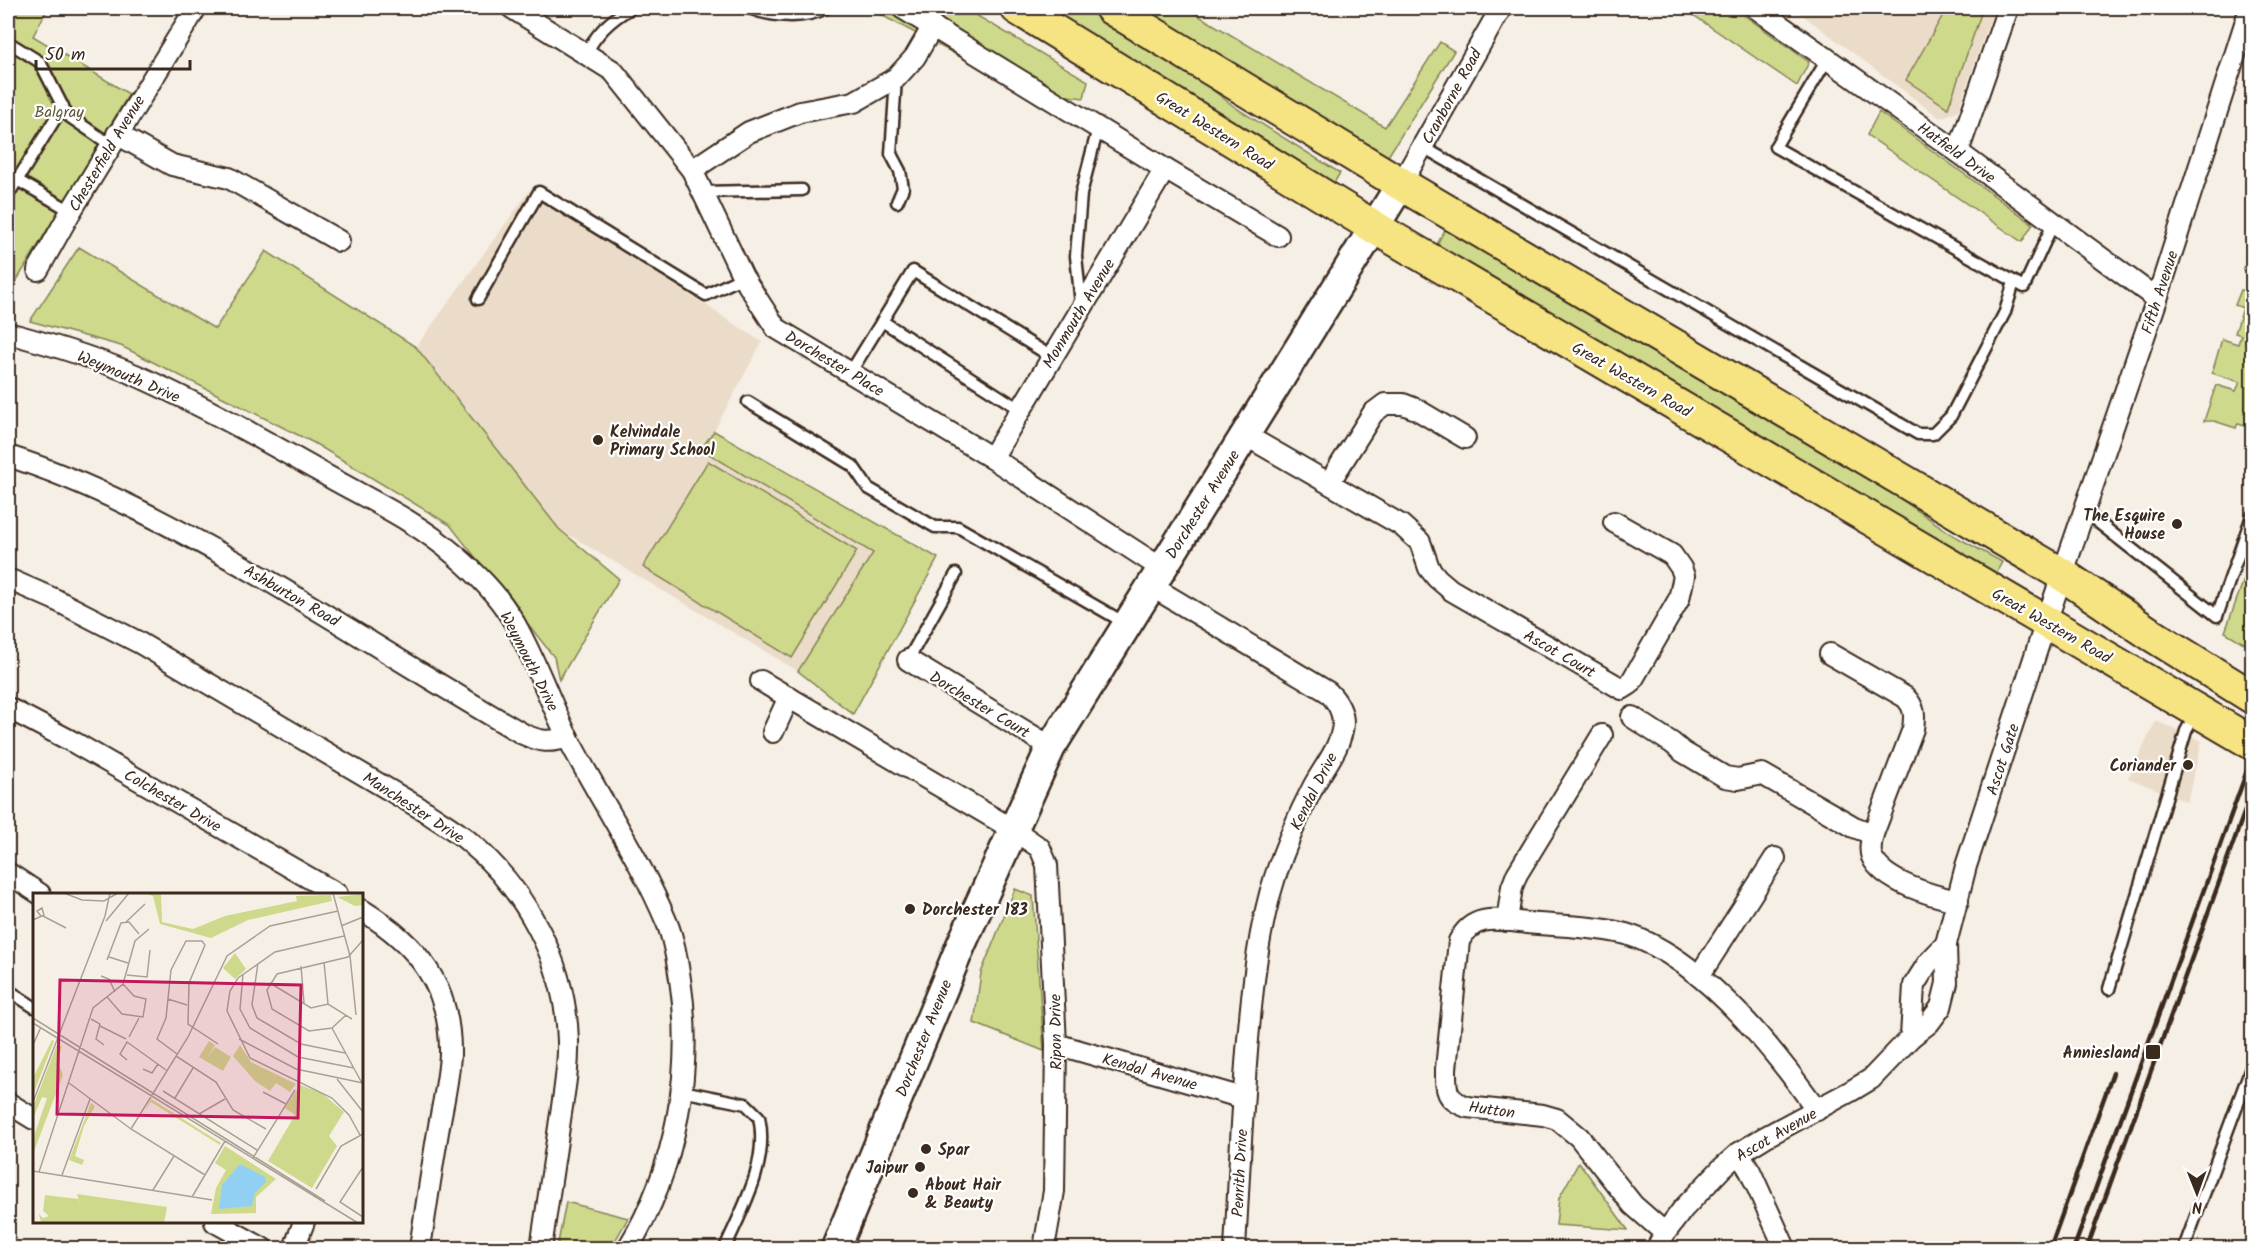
<svg xmlns="http://www.w3.org/2000/svg" width="2260" height="1256" viewBox="0 0 2260 1256" font-family="Kalam,sans-serif">
	<style>
		.built { fill: #ebdcc9 }
		.green { fill: #ced98c; stroke: #848255; stroke-width: 1.5 }
		.lines { fill: none; stroke-linecap: round; stroke-linejoin: round }
		.lane-casing { stroke: #3b2a1e; stroke-width: 15 }
		.street-casing { stroke: #3b2a1e; stroke-width: 24 }
		.secondary-casing { stroke: #3b2a1e; stroke-width: 33 }
		.primary-casing { stroke: #3b2a1e; stroke-width: 36 }
		.lane { stroke: #fff; stroke-width: 10 }
		.street { stroke: #fff; stroke-width: 20 }
		.secondary { stroke: #fff; stroke-width: 28 }
		.primary { stroke: #f6e381; stroke-width: 32 }
		.rail { stroke: #3b2a1e; stroke-width: 4.5 }
		.poi-dot { fill: #3b2a1e; stroke: #fff; stroke-width: 2 }
		.labels { text-anchor: middle; stroke-width: 4.5; stroke-linejoin: round; paint-order: stroke }
		.street-label { font-size: 16px; fill: #3b2a1e; stroke: #fff }
		.park-label { font-size: 16px; fill: #60563a; stroke: #fff }
		.poi-label { font-size: 16px; font-weight: bold; fill: #3b2a1e; stroke: #fff; text-anchor: start }
		.inset-road { fill: none; stroke: #aba096; stroke-width: 1.5 }
		.view { fill: #c2185b; fill-opacity: 0.15; stroke: #c2185b; stroke-width: 3 }
		.inset-edge { fill: none; stroke: #3b2a1e; stroke-width: 3 }
	</style>
	<rect width="100%" height="100%" fill="#f6efe6"/>
	<filter id="ink" filterUnits="userSpaceOnUse"><feTurbulence type="fractalNoise" baseFrequency=".0167" numOctaves="2"/><feDisplacementMap in="SourceGraphic" scale="12" xChannelSelector="R" yChannelSelector="G"/><feConvolveMatrix kernelMatrix="1 2 1 2 8 2 1 2 1" color-interpolation-filters="sRGB"/></filter>
	<g filter="url(#ink)">
		<!-- built -->
		<g class="built">
			<path d="M1793,8H1994L1958,111L1940,118Z"/>
			<path d="M530,190L762,342L714,431L701,449L873,554L798,671L559,529L416,347Z"/>
			<path d="M2156,721L2202,741L2187,802L2128,778Z"/>
		</g>
		<!-- green -->
		<g class="green">
			<path d="M8,8H48L33,36L129,94L8,295Z"/>
			<path d="M868,8H964L1088,81L1084,98L1025,91Z"/>
			<path d="M1055,8H1090L1168,56L1236,108L1340,173L1332,186L1053,15Z"/>
			<path d="M1140,8H1186L1385,127L1440,42L1454,51L1387,158Z"/>
			<path d="M1683,8H1734L1809,62L1797,86Z"/>
			<path d="M1947,8H1983L1948,108L1906,80Z"/>
			<path d="M1879,112L2033,224L2022,242L1867,135Z"/>
			<path d="M1447,226L1827,448L1953,535L2002,562L1994,577L1435,248Z"/>
			<path d="M2252,238V272L2243,269Z"/>
			<path d="M79,247L215,329L266,251L416,347L559,529L619,579L559,680L554,657L450,525L314,443L121,346L30,321Z"/>
			<path d="M2241,290L2252,293V427L2238,423L2236,428L2214,421H2204L2216,385L2236,391L2240,382L2212,373L2222,339L2238,344L2241,335L2235,333L2243,308L2235,305Z"/>
			<path d="M714,431L938,558L853,714L798,671L873,553L701,449Z"/>
			<path d="M708,461L857,551L792,658L643,567Z"/>
			<path d="M2252,557V648L2225,632Z"/>
			<path d="M1015,889L1033,896L1044,1051L974,1023L981,973Z"/>
			<path d="M1579,1162L1628,1230L1556,1225L1559,1198Z"/>
			<path d="M566,1202L628,1218L611,1248H557Z"/>
		</g>
		<g class="lines">
			<defs>
				<g id="lane">
					<path d="M749,8C772,17 804,20 826,8"/>
					<path d="M8,42L40,62L67,115L111,145"/>
					<path d="M586,54C596,33 611,19 631,8"/>
					<path d="M1828,58L1775,147L2024,287L2053,224"/>
					<path d="M896,78L891,154L900,171L903,188L897,202"/>
					<path d="M1423,147L1918,434H1933L1951,416L2005,312L2014,282"/>
					<path d="M17,180L71,211"/>
					<path d="M702,192L802,190"/>
					<path d="M8,195L63,106"/>
					<path d="M478,299L539,192L706,295L743,277"/>
					<path d="M1081,304L1076,256L1081,194L1098,128"/>
					<path d="M882,321L1021,410"/>
					<path d="M850,373L913,271L1052,357"/>
					<path d="M748,402L853,466L868,488L935,527H958L1125,623"/>
					<path d="M2085,512L2217,616L2252,516"/>
					<path d="M908,660L956,574"/>
					<path d="M2109,989L2186,731L2196,713"/>
					<path d="M8,990L34,1007"/>
					<path d="M682,1091L746,1104L759,1117C769,1163 743,1207 725,1248"/>
					<path d="M2184,1248L2252,1065"/>
				</g>
				<g id="street">
					<path d="M512,8L613,71L692,170L743,277L776,328L992,458L1161,568"/>
					<path d="M902,8L1165,169L1278,236"/>
					<path d="M1756,8L1958,152L2157,299"/>
					<path d="M117,134L172,165L229,178L339,241"/>
					<path d="M1958,152L2008,8"/>
					<path d="M692,170L749,132L800,112L854,102L896,78L915,57L933,26"/>
					<path d="M1401,184L1501,8"/>
					<path d="M38,270L71,211L196,8"/>
					<path d="M8,333C53,345 97,358 140,377C206,407 269,443 331,478C374,502 419,523 455,555C476,573 497,594 511,617C534,655 548,698 568,738C600,800 640,858 667,923C674,940 677,960 680,979C694,1070 676,1169 628,1248"/>
					<path d="M1245,435L1401,525L1420,542L1429,568L1437,578L1451,590L1622,689L1630,684L1679,599L1684,576L1681,568L1672,555L1614,522"/>
					<path d="M8,456C93,483 172,526 250,570C342,623 431,681 523,734C540,742 550,743 568,737"/>
					<path d="M992,458L1165,169"/>
					<path d="M1329,483L1373,413L1385,404H1403L1416,409L1465,438"/>
					<path d="M8,579L54,599L138,642L425,811C439,821 454,829 467,840C526,889 566,963 568,1041C569,1070 563,1098 559,1127C553,1167 547,1208 541,1248"/>
					<path d="M1151,586L1328,692C1337,701 1343,710 1343,723C1342,747 1322,769 1312,789C1297,818 1285,847 1275,877C1258,930 1253,984 1248,1039C1242,1109 1239,1179 1235,1248"/>
					<path d="M1830,654L1905,697C1915,707 1915,715 1913,729L1873,834C1871,842 1869,849 1872,857C1883,882 1933,896 1958,901"/>
					<path d="M908,660L1051,747"/>
					<path d="M761,681L1014,830L1040,848L1047,865L1056,1044L1054,1191L1044,1248"/>
					<path d="M8,708L75,743L337,894"/>
					<path d="M1632,717L1672,743L1683,752L1725,777L1738,779L1762,774L1854,827L1873,834"/>
					<path d="M773,732L789,697"/>
					<path d="M8,873L40,894"/>
					<path d="M362,910C417,944 451,985 450,1054C449,1078 443,1103 439,1126C432,1167 426,1208 420,1248"/>
					<path d="M1507,921L1512,887L1517,874L1602,735"/>
					<path d="M1699,976L1775,858"/>
					<path d="M1911,1037L1914,985L1928,963L1946,944"/>
					<path d="M1056,1044L1243,1098"/>
					<path d="M8,1103L34,1119"/>
					<path d="M1739,1153L1750,1171L1785,1248"/>
					<path d="M215,1222L262,1248"/>
					<path d="M1665,1233L1633,1205L1579,1137L1557,1119L1543,1115L1467,1107C1445,1099 1446,1090 1446,1069L1459,941C1474,912 1499,920 1527,923C1556,926 1598,926 1626,934C1701,957 1773,1048 1817,1110"/>
					<path d="M294,1248L304,1222"/>
					<path d="M1657,1248L1665,1233L1683,1209L1722,1168L1739,1153L1765,1137L1851,1091L1871,1079L1911,1037L1929,1023L1941,1007L1947,983L1946,944L1966,866L2046,622L2157,299L2250,8"/>
				</g>
				<path id="secondary" d="M836,1248L961,945L1051,747L1401,184"/>
				<g id="primary">
					<path d="M1017,8L1374,227L2252,743"/>
					<path d="M1111,8L1401,184L2063,575L2152,635L2252,697"/>
				</g>
			</defs>
			<!-- lane casing -->
			<use href="#lane" class="lane-casing"/>
			<!-- street casing -->
			<use href="#street" class="street-casing"/>
			<!-- secondary casing -->
			<use href="#secondary" class="secondary-casing"/>
			<!-- primary casing -->
			<use href="#primary" class="primary-casing"/>
			<!-- lane -->
			<use href="#lane" class="lane"/>
			<!-- street -->
			<use href="#street" class="street"/>
			<!-- secondary -->
			<use href="#secondary" class="secondary"/>
			<!-- primary -->
			<use href="#primary" class="primary"/>
			<!-- rail -->
			<g class="rail">
				<path d="M2050,1248L2113,1073"/>
				<path d="M2074,1248L2252,757"/>
				<path d="M2087,1248L2252,791"/>
			</g>
		</g>
	</g>
	<!-- markers -->
	<g class="poi-dot">
		<circle cx="598" cy="440" r="6"/>
		<circle cx="2177" cy="524" r="6"/>
		<circle cx="2188" cy="765" r="6"/>
		<circle cx="910" cy="909" r="6"/>
		<rect x="2145" y="1044" width="16" height="16" rx="3"/>
		<circle cx="926" cy="1149" r="6"/>
		<circle cx="920" cy="1167" r="6"/>
		<circle cx="913" cy="1193" r="6"/>
	</g>
	<g class="labels">
		<!-- street labels -->
		<g class="street-label">
			<text transform="translate(1451 96) rotate(-61)" y="6">Cranborne Road</text>
			<text transform="translate(1215 130) rotate(32)" y="6">Great Western Road</text>
			<text transform="translate(1957 152) rotate(36)" y="6">Hatfield Drive</text>
			<text transform="translate(106 153) rotate(-59)" y="6">Chesterfield Avenue</text>
			<text transform="translate(2159 292) rotate(-72)" y="6">Fifth Avenue</text>
			<text transform="translate(1078 313) rotate(-59)" y="6">Monmouth Avenue</text>
			<text transform="translate(835 363) rotate(31)" y="6">Dorchester Place</text>
			<text transform="translate(129 376) rotate(23)" y="6">Weymouth Drive</text>
			<text transform="translate(1632 379) rotate(30)" y="6">Great Western Road</text>
			<text transform="translate(1202 504) rotate(-58)" y="6">Dorchester Avenue</text>
			<text transform="translate(292 595) rotate(30)" y="6">Ashburton Road</text>
			<text transform="translate(2052 625) rotate(30)" y="6">Great Western Road</text>
			<text transform="translate(1560 653) rotate(30)" y="6">Ascot Court</text>
			<text transform="translate(530 661) rotate(63)" y="6">Weymouth Drive</text>
			<text transform="translate(980 704) rotate(31)" y="6">Dorchester Court</text>
			<text transform="translate(2002 759) rotate(-72)" y="6">Ascot Gate</text>
			<text transform="translate(1313 791) rotate(-63)" y="6">Kendal Drive</text>
			<text transform="translate(173 800) rotate(30)" y="6">Colchester Drive</text>
			<text transform="translate(414 807) rotate(33)" y="6">Manchester Drive</text>
			<text transform="translate(1055 1032) rotate(-91)" y="6">Ripon Drive</text>
			<text transform="translate(923 1038) rotate(-68)" y="6">Dorchester Avenue</text>
			<text transform="translate(1150 1071) rotate(16)" y="6">Kendal Avenue</text>
			<text transform="translate(1492 1109) rotate(8)" y="6">Hutton</text>
			<text transform="translate(1776 1134) rotate(-30)" y="6">Ascot Avenue</text>
			<text transform="translate(1239 1173) rotate(-87)" y="6">Penrith Drive</text>
		</g>
		<!-- park labels -->
		<g class="park-label">
			<text x="59" y="117">Balgray</text>
		</g>
		<!-- poi labels -->
		<g class="poi-label">
			<text x="610" y="437">Kelvindale<tspan x="610" dy="18">Primary School</tspan></text>
			<text x="2165" y="521" text-anchor="end">The Esquire<tspan x="2165" dy="18">House</tspan></text>
			<text x="2176" y="771" text-anchor="end">Coriander</text>
			<text x="922" y="915">Dorchester 183</text>
			<text x="2140" y="1058" text-anchor="end">Anniesland</text>
			<text x="938" y="1155">Spar</text>
			<text x="908" y="1173" text-anchor="end">Jaipur</text>
			<text x="925" y="1190">About Hair<tspan x="925" dy="18">&amp; Beauty</tspan></text>
		</g>
	</g>
	<!-- overview -->
	<g transform="translate(33 893)">
		<rect width="330" height="330" fill="#f6efe6"/>
		<path d="M109,0H128L129,29L160,36L192,23L264,8L263,3L298,2L299,8L215,27L178,45L127,31L120,3ZM330,1V12L322,13L304,4ZM202,60L213,76L202,86L190,75ZM19,147L21,148L0,202V185ZM176,148L182,152L174,165L182,154L198,164L190,178L166,164ZM24,151L29,154L24,168L30,182L0,261V246L14,205L9,204L0,226V214ZM207,152L218,169L263,191L257,199L243,190L237,198L222,188L200,163ZM267,192L289,200L311,219L296,243L304,253L279,295L235,268L262,222L252,215ZM118,206L188,250L187,252L118,209L112,218ZM58,210L62,213L51,233L42,263L51,267L49,272L36,267ZM192,253L243,286L223,304V320L178,321L183,295L193,277L182,270ZM44,301L134,314L131,330L8,329L6,321L10,325L16,323L10,318L12,302L45,306L50,324Z" fill="#ced98c"/>
		<path d="M207,271L232,284L233,289L222,300L219,313L186,316L189,292Z" fill="#92d0f3"/>
		<path class="inset-road" d="M31,0L49,7L71,8L85,0M300,0L317,63L323,122M10,23L33,35M0,27L11,22L9,15L4,18L8,23M73,28L96,0M93,29L112,11M308,33L330,24M311,43L242,59L205,85L197,98L194,118L217,165L299,205L316,222L327,242M76,64L95,70M74,67L88,30L96,29L106,41M291,69L295,111M225,70L219,112L224,125L268,151L312,160M268,73L271,110M210,81L207,116L217,135L265,164L321,175M94,82L114,84L117,57M68,83L76,86L82,99M237,90L278,115L295,111L319,126M74,104L89,121L110,124L113,106L101,103L90,91M135,106L154,112M313,122L299,135L276,138L239,116L234,97L244,81L315,64L330,47M0,125L292,308M58,126L67,131L63,146L71,152M0,130L325,330M67,133L93,146M299,135L330,192M96,144L106,125M206,146L263,176L330,190M0,152L8,134M144,161L124,146L133,125L138,77L153,48H169L172,52L156,90L155,131L185,151M143,163L183,189L200,217L233,236M94,167L87,161L94,149L133,177M110,176L119,180L125,171M304,186L330,219M36,190L98,236L172,282M130,198L224,257M230,199L253,211M142,205L160,175M0,209L72,23L77,0M166,221L192,206M98,236L155,144L194,63L237,33L305,18M220,265L262,197M330,274L307,309L330,324M0,278L179,307M6,279L60,115L90,91L102,48L116,36M29,282L57,206M283,296L308,253L330,241M120,297L141,263M159,304L192,248"/>
		<path class="view" d="M27,87L268,92L265,225L24,221Z"/>
		<rect width="330" height="330" class="inset-edge"/>
	</g>
	<!-- margin -->
	<rect width="2260" height="1256" fill="none" stroke="#fff" stroke-width="30"/>
	<rect x="15" y="15" width="2230" height="1226" fill="none" stroke="#3b2a1e" stroke-width="2" filter="url(#ink)"/>
	<!-- north arrow -->
	<g transform="translate(2197 1193) rotate(179)" stroke="#ffffff" stroke-width="4.5" paint-order="stroke">
	<path d="M0-4.5L10 22L0 15L-10 22Z" fill="#3b2a1e"/>
	<text y="-9" font-size="16" font-weight="bold" text-anchor="middle" fill="#3b2a1e">N</text>
	</g>
	<!-- scale -->
	<path d="M36 60v9h154v-9" fill="none" stroke="#3b2a1e" stroke-width="3"/>
	<text x="45" y="60" font-size="18" fill="#3b2a1e" stroke="#ffffff" stroke-width="4.5" paint-order="stroke">50 m</text>
</svg>
